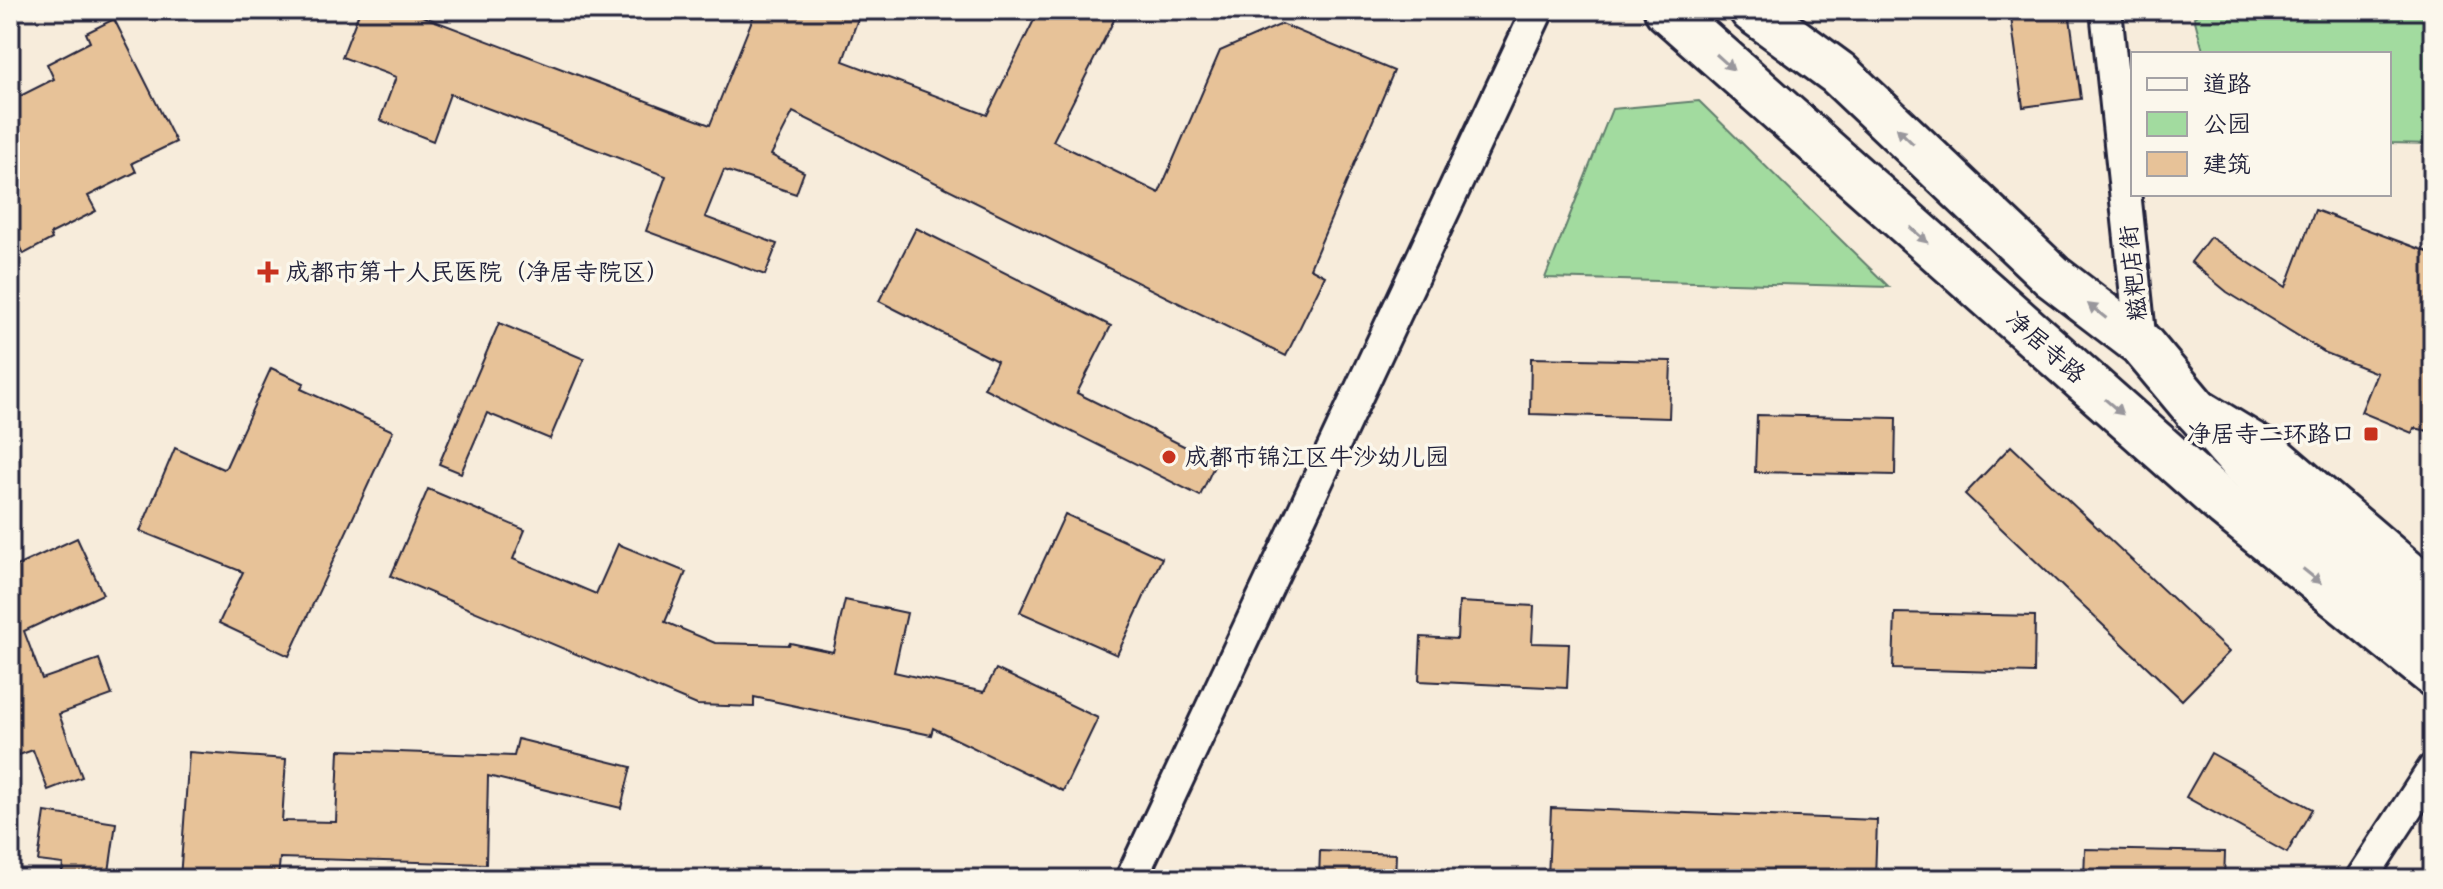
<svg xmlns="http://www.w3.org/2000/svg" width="2443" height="889" viewBox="0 0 2443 889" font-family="'Playpen Sans','LXGW WenKai TC',sans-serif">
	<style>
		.green { fill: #a2db9f; stroke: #627e6d; stroke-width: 2 }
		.building { fill: #e7c298; stroke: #22223b; stroke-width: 2 }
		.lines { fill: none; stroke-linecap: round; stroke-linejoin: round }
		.street-casing { stroke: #22223b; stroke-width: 36 }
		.primary-casing { stroke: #22223b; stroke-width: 50 }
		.highway-casing { stroke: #22223b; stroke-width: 50 }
		.street { stroke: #fbf7ec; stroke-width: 30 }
		.primary { stroke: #fbf7ec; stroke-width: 44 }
		.highway { stroke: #fbf7ec; stroke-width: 44 }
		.oneway { fill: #99979c }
		.poi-dot { fill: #c8321e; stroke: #fbf7ec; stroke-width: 3 }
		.labels { text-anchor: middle; stroke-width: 7; stroke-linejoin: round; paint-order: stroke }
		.poi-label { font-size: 24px; fill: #22223b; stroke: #fbf7ec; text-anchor: start }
		.street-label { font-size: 24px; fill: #22223b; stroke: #fbf7ec }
	</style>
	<rect width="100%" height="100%" fill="#f7ecdb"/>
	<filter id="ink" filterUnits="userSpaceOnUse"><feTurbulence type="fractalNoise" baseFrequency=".0125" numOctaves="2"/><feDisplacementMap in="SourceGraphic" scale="16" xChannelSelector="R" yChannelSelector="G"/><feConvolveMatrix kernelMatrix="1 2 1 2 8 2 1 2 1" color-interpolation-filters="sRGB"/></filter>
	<g filter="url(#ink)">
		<!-- green -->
		<g class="green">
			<path d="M2206,10H2433V144L2389,143V54H2204L2194,17Z"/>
			<path d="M1699,101L1889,287L1545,278L1612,109Z"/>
		</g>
		<!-- building -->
		<g class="building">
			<path d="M360,10H406L710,125L756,10H861L843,61L987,115L1039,10H1119L1053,141L1159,193L1220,51L1282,24L1394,71L1310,268L1325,276L1286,356L793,112L771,155L804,172L796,194L724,170L705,217L777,244L765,275L646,231L666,176L450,94L433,141L380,120L396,77L342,57Z"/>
			<path d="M2010,10H2069L2081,99L2023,107Z"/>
			<path d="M114,19L176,142L132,163L136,172L88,196L96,211L50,234L52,239L24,254L10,226V101L54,79L47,64L90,42L86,33Z"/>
			<path d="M2315,210L2433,254V432L2414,428L2412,433L2361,412L2377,373L2326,353L2227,292L2191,262L2210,237L2286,287Z"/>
			<path d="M916,228L1111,326L1077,393L1216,462L1200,496L984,388L997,361L879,301Z"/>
			<path d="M499,323L584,359L550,439L487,413L461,473L439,464Z"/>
			<path d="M1531,358L1671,361L1669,418L1530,414Z"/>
			<path d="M271,368L304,383L301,389L393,431L289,656L219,623L243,572L140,531L175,448L223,469L226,467Z"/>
			<path d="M1757,415L1896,418L1895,475L1755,472Z"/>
			<path d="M2011,446L2229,652L2182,700L1965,494Z"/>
			<path d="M428,489L525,530L513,559L596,594L618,544L686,572L665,622L715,643L789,645L790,643L833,652L845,600L907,613L894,672L984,692L996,669L1098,718L1063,791L933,728L931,735L754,697V707L697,705L391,576Z"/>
			<path d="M1065,514L1162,558L1117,655L1020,612Z"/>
			<path d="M77,538L103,594L24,631L42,679L99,659L112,695L59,714L82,777L48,790L33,750L10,758V569Z"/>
			<path d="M1459,602L1534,606L1532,643L1569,644L1567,688L1419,681L1421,637L1457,639Z"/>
			<path d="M1895,613L2035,616L2034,673L1893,669Z"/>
			<path d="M518,739L631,767L621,808L488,776L486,864L280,858L278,879H180L189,752L286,759L282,821L336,822L339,750L514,756Z"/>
			<path d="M2211,753L2312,809L2287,853L2186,797Z"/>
			<path d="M1551,808L1877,820L1875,879H1548Z"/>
			<path d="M45,812L116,823L108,879H61L63,864L38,861Z"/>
			<path d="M2085,849L2225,852L2224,879H2084Z"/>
			<path d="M1320,851L1396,854L1395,879H1319Z"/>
		</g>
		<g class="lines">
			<defs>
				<g id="street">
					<path d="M2106,10L2141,344"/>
					<path d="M1131,879L1538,10"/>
					<path d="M2361,879L2433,769"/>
				</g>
				<g id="primary">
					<path d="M1667,10L2226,506L2433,674"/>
					<path d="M1752,10L1838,73L2052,276L2141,344L2197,411L2271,456L2433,595"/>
				</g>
				<path id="highway" d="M2197,411L2241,461L2433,637"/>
			</defs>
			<!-- street casing -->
			<use href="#street" class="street-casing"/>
			<!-- primary casing -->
			<use href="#primary" class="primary-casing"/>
			<!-- highway casing -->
			<use href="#highway" class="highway-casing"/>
			<!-- street -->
			<use href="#street" class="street"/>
			<!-- primary -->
			<use href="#primary" class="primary"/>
			<!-- highway -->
			<use href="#highway" class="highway"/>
		</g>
		<!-- one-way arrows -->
		<defs><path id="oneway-solid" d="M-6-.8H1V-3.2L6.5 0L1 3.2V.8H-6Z" transform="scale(2)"/></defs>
		<g class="oneway">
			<use href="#oneway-solid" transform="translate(1725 62) rotate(42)"/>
			<use href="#oneway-solid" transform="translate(1905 136) rotate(-136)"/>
			<use href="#oneway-solid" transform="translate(1919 235) rotate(42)"/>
			<use href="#oneway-solid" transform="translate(2097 311) rotate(-142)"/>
			<use href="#oneway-solid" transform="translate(2114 407) rotate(41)"/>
			<use href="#oneway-solid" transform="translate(2312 576) rotate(39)"/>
		</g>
	</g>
	<!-- markers -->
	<g class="poi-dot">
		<path d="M264 260h8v8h8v8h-8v8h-8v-8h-8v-8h8z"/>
		<rect x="2363" y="426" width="16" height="16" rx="4"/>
		<circle cx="1169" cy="457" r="8"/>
	</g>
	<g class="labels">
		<!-- poi labels -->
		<g class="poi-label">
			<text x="286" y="280">成都市第十人民医院（净居寺院区）</text>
			<text x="2355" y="442" text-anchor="end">净居寺二环路口</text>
			<text x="1185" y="465">成都市锦江区牛沙幼儿园</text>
		</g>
		<!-- street labels -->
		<g class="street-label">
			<text transform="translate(2133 273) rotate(-96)" y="8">糍粑店街</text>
			<text transform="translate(2046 347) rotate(41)" y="8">净居寺路</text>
		</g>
	</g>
	<!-- margin -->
	<rect width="2443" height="889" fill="none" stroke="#fbf7ec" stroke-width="40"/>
	<rect x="20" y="20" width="2403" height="849" fill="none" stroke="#22223b" stroke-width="3" filter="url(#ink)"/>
	<!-- legend -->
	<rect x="2131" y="52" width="260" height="144" fill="#fbf7ec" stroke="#a4a2a5" stroke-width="2"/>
	<rect x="2147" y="78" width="40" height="12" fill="#fbf7ec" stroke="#a4a2a5" stroke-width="2"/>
	<text x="2203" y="92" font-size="24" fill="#22223b">道路</text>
	<rect x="2147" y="112" width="40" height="24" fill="#a2db9f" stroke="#a4a2a5" stroke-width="2"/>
	<text x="2203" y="132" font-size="24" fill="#22223b">公园</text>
	<rect x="2147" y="152" width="40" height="24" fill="#e7c298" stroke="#a4a2a5" stroke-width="2"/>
	<text x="2203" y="172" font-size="24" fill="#22223b">建筑</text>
</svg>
